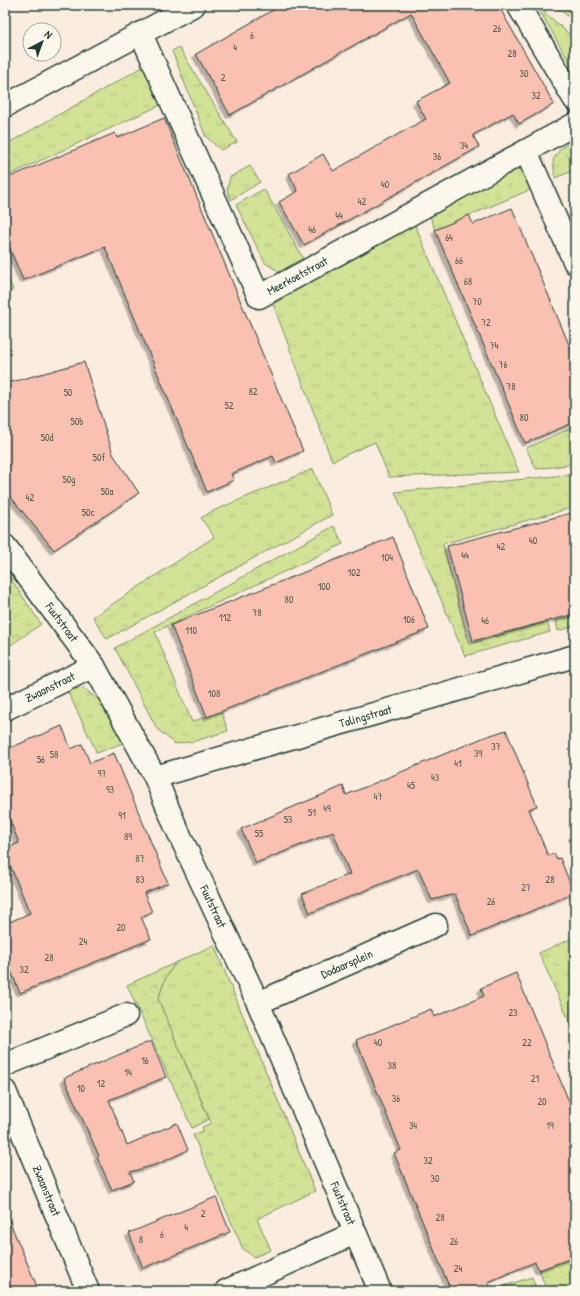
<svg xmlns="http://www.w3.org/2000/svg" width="580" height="1296" viewBox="0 0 580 1296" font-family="'Patrick Hand',sans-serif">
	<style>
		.grass { fill: url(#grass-tufts); stroke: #789066 }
		.forest { fill: url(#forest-crowns); stroke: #789066 }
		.garden { fill: url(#garden-dots); stroke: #789066 }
		.building { fill: #fac0b1; stroke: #1f3d34; filter: url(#shadow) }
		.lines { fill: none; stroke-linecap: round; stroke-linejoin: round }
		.street-casing { stroke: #1f3d34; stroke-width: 25 }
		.street { stroke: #fbf7ec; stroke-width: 22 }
		.labels { text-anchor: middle; stroke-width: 3.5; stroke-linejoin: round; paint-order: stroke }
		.number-label { font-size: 10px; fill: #565e53 }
		.street-label { font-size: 12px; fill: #1f3d34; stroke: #fbf7ec }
	</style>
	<defs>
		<pattern id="grass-tufts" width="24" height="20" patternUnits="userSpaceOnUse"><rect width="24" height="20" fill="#d2e397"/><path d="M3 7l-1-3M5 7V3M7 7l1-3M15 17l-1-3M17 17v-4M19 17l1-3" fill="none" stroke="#b4c483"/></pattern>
		<pattern id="forest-crowns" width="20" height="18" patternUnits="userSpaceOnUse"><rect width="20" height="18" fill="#d2e397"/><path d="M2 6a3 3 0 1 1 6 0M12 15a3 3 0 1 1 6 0" fill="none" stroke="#b4c483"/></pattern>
		<pattern id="garden-dots" width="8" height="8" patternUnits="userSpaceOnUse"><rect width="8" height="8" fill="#d2e397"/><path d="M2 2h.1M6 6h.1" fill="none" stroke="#b4c483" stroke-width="1.8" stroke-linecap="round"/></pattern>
		<filter id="shadow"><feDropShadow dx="-3.5" dy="3.5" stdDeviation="0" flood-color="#0004"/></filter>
	</defs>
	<rect width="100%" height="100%" fill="#fbece0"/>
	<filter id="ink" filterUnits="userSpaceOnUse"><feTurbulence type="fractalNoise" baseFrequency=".025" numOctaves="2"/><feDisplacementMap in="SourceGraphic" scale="8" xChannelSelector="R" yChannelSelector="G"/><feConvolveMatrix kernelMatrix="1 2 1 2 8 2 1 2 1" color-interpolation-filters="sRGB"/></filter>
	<g filter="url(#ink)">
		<!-- grass -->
		<g class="grass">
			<path d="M554,5H575V22Z"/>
			<path d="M537,6L575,39V72Z"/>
			<path d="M179,47L237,142L221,150L206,137L172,51Z"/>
			<path d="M148,64L167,102L5,177V145Z"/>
			<path d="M575,139V170L555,178L553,160L560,149Z"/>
			<path d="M519,161L532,189L435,230L428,211Z"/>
			<path d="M250,166L260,182L231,200L227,190L230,177Z"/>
			<path d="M264,189L303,258L280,272L265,263L236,205Z"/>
			<path d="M413,220L519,472L389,477L375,442L332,461L273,304Z"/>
			<path d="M5,271L13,290L5,296Z"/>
			<path d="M575,426V464L536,469L526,448Z"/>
			<path d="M313,469L332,515L107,639L93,617L214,537L201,518L213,511Z"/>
			<path d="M575,474V507L443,544L469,644L547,622L550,632L465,656L395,492Z"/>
			<path d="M334,526L343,544L155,632L192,722L221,711L228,731L195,741L175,744L157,729L115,648Z"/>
			<path d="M5,570L41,624L5,649Z"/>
			<path d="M83,688L103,703L125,742L97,753L67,690Z"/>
			<path d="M575,937V1034L539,953Z"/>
			<path d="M214,945L315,1191L257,1219L271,1250L254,1257L243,1249L193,1135L203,1131L202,1127L211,1123L158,999L166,977L175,963Z"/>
			<path d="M575,1256V1291H547L539,1270Z"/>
			<path d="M532,1277L537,1291H489Z"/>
		</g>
		<!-- forest -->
		<path class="forest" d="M175,963L166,977L158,999L209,1119L192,1128L127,985Z"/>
		<!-- garden -->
		<path class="garden" d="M575,616V626L558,631L556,621Z"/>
		<!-- building -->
		<g class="building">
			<path d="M282,5H498L554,104L519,124L513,113L473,135L479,147L304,245L279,202L298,191L289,174L323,154L333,171L404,131L426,119L416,101L450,83L411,13L230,115L196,54Z"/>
			<path d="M164,118L303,451L276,463L273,456L231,474L234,480L207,492L105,247L23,280L5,237V179L115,133L117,138Z"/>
			<path d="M512,208L575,359V422L525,443L435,230L469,215L473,224Z"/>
			<path d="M84,362L113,454L139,493L54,550L5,490V384Z"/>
			<path d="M575,512V614L473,641L447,546Z"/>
			<path d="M393,537L429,629L207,717L171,625Z"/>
			<path d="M62,726L71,749L82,744L90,763L114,753L168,883L144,893L152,912L141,917L151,939L20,993L11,971L5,973V924L30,913L5,853V849L19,843L5,808V750Z"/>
			<path d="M506,730L537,806L529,809L548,856L554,853L557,859L560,858L574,893L472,936L455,894L432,900L418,869L310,913L302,894L350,874L333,832L256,863L241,829L343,786L346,795L485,737Z"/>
			<path d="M516,973L575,1116V1257L539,1270L535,1262L488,1282L492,1291H451L394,1153L401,1150L356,1040L431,1009L434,1017L484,996L481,988Z"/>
			<path d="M151,1041L166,1077L109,1100L127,1145L177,1123L188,1150L158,1164L130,1172L134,1181L112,1190L97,1157L99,1156L64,1078Z"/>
			<path d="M216,1197L230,1232L143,1268L129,1233Z"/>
			<path d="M5,1211L39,1291H5Z"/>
		</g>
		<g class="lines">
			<defs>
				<g id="street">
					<path d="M518,5L575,100"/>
					<path id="s1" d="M141,34L259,297L575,124"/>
					<path d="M5,106L194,5"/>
					<path d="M526,151L575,263"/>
					<path id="s2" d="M5,546L94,666L155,777L175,825L258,1003L380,1291"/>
					<path id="s3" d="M5,709L94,666"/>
					<path id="s4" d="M155,777L575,656"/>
					<path id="s5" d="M258,1003L436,925"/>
					<path d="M5,1065L126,1015"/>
					<path id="s6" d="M5,1091L88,1291"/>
					<path d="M226,1291L355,1233"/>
				</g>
			</defs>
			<!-- street casing -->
			<use href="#street" class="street-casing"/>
			<!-- street -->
			<use href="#street" class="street"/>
		</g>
	</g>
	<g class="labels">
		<!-- number labels -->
		<g class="number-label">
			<text x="497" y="32">26</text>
			<text x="252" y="39">6</text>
			<text x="235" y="51">4</text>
			<text x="512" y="57">28</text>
			<text x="524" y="77">30</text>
			<text x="223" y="81">2</text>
			<text x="536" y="99">32</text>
			<text x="464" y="149">34</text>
			<text x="437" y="160">36</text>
			<text x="385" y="188">40</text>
			<text x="362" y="205">42</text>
			<text x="339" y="219">44</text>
			<text x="312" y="233">46</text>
			<text x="449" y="241">64</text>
			<text x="459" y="264">66</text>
			<text x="468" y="285">68</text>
			<text x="477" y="305">70</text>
			<text x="486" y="326">72</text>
			<text x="494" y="349">74</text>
			<text x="503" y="368">76</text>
			<text x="511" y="390">78</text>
			<text x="253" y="395">82</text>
			<text x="68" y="396">50</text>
			<text x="229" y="409">52</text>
			<text x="524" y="421">80</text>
			<text x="77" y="425">50b</text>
			<text x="47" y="441">50d</text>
			<text x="99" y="461">50f</text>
			<text x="69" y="483">50g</text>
			<text x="107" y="495">50a</text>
			<text x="30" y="501">42</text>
			<text x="88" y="516">50c</text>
			<text x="533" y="544">40</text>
			<text x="501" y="550">42</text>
			<text x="465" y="559">44</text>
			<text x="387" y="561">104</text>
			<text x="354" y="576">102</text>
			<text x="324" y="590">100</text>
			<text x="289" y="603">80</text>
			<text x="257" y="616">78</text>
			<text x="225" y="621">112</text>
			<text x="409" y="623">106</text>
			<text x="485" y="624">46</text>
			<text x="191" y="634">110</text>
			<text x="214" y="697">108</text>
			<text x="496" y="750">37</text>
			<text x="478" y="757">39</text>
			<text x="54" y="758">58</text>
			<text x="41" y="763">56</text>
			<text x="458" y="767">41</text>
			<text x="102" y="777">97</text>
			<text x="435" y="781">43</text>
			<text x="411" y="789">45</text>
			<text x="110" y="793">93</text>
			<text x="378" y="800">47</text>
			<text x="327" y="812">49</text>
			<text x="312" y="816">51</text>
			<text x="122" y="819">91</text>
			<text x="288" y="823">53</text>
			<text x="259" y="837">55</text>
			<text x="128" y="840">89</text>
			<text x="140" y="862">87</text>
			<text x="140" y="883">83</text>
			<text x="550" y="883">28</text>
			<text x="526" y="891">27</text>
			<text x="491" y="905">26</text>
			<text x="121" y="931">20</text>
			<text x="83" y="945">24</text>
			<text x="49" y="961">28</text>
			<text x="24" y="973">32</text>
			<text x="513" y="1016">23</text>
			<text x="378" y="1046">40</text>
			<text x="527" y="1046">22</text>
			<text x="145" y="1064">16</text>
			<text x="392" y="1069">38</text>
			<text x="128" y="1076">14</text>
			<text x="535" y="1082">21</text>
			<text x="101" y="1087">12</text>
			<text x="81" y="1092">10</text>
			<text x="396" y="1102">36</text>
			<text x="542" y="1105">20</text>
			<text x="413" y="1129">34</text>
			<text x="550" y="1129">19</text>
			<text x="428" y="1164">32</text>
			<text x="435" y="1182">30</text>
			<text x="203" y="1217">2</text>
			<text x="440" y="1221">28</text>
			<text x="186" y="1231">4</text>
			<text x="162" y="1238">6</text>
			<text x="141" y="1243">8</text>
			<text x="454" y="1245">26</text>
			<text x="458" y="1272">24</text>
		</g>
		<!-- street labels -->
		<g class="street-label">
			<text dy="4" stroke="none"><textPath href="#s1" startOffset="332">Meerkoetstraat</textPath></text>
			<text dy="4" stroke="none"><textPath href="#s2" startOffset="95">Fuutstraat</textPath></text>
			<text dy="4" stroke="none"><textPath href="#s3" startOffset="50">Zwaanstraat</textPath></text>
			<text dy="4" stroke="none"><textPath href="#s4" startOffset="219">Talingstraat</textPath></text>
			<text dy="4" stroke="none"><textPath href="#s2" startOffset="418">Fuutstraat</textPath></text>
			<text dy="4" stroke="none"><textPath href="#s5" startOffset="97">Dodaarsplein</textPath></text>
			<text dy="4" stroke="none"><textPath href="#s6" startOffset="108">Zwaanstraat</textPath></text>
			<text dy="4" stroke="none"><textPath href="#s2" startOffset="742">Fuutstraat</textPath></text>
		</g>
	</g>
	<!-- margin -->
	<rect width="580" height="1296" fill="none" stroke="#fbf7ec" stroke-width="20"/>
	<rect x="10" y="10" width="560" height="1276" fill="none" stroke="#1f3d34" stroke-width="1.5" filter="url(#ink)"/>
	<!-- north arrow -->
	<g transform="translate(42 42) rotate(41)"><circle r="19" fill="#fbf7ec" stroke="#a3ada2"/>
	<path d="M0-3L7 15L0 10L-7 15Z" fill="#1f3d34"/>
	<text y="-6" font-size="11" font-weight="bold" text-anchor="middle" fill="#1f3d34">N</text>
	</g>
</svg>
